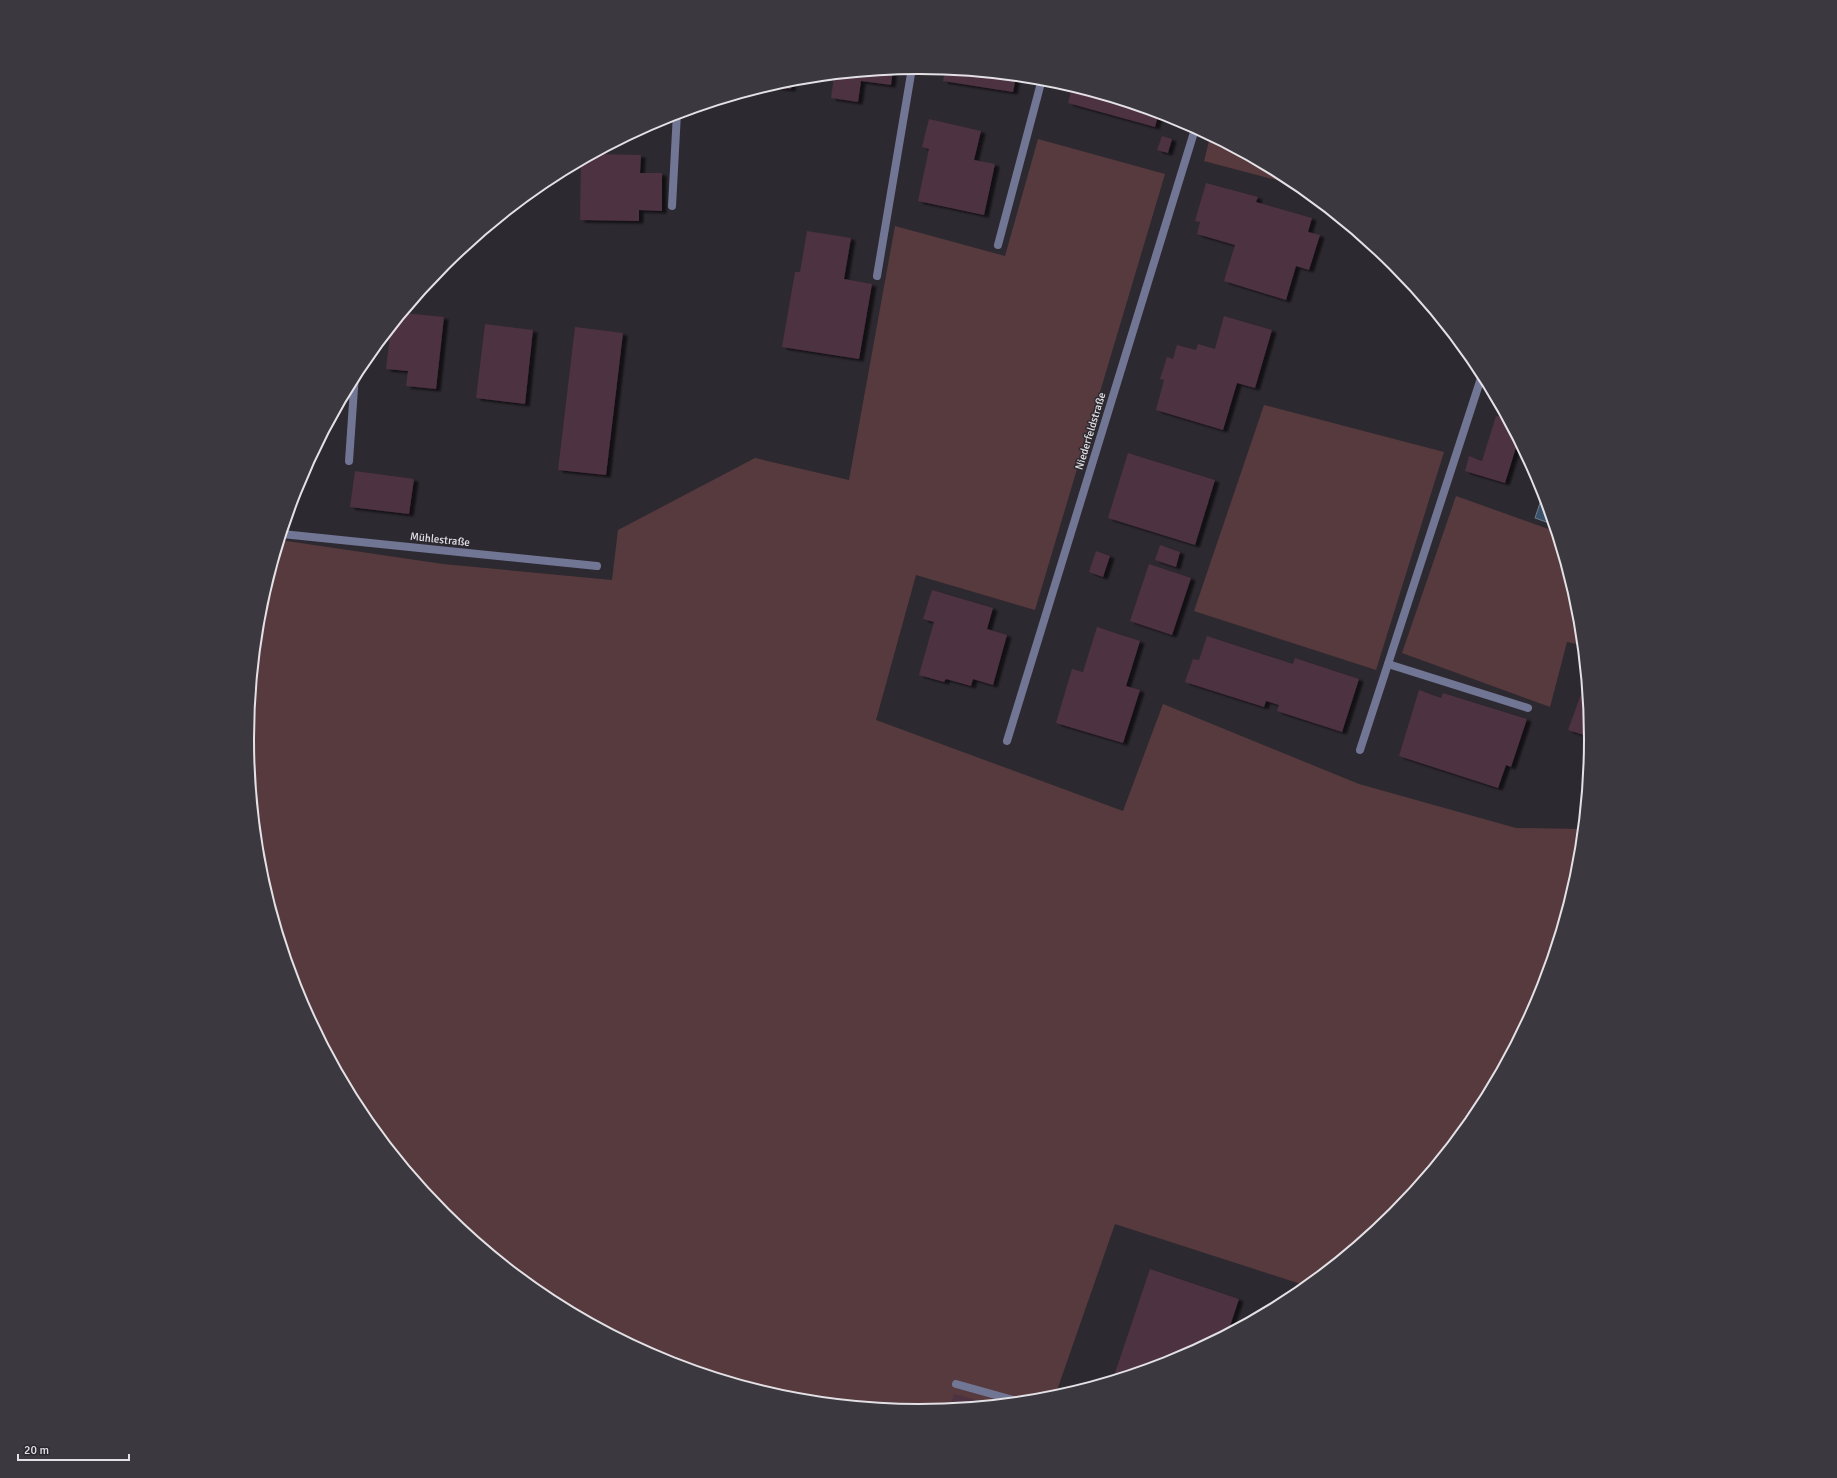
<svg xmlns="http://www.w3.org/2000/svg" width="1837" height="1478" viewBox="0 0 1837 1478" font-family="Signika,sans-serif">
	<style>
		.green { fill: #573a3d }
		.water { fill: #395169; stroke: #6c7c8e }
		.building { fill: #4d3143; filter: url(#shadow) }
		.lines { fill: none; stroke-linecap: round; stroke-linejoin: round }
		.service { stroke: #727695; stroke-width: 8 }
		.minor { stroke: #727695; stroke-width: 8 }
		.labels { text-anchor: middle; stroke-width: 3; stroke-linejoin: round; paint-order: stroke }
		.street-label { font-size: 11px; fill: #e3e1e6; stroke: #2d2930 }
		.rim { fill: none; stroke: #e3e1e6; stroke-width: 2 }
	</style>
	<defs>
		<filter id="shadow"><feDropShadow dx="4.5" dy="2.5" stdDeviation="1" flood-color="#0009"/></filter>
	</defs>
	<rect width="100%" height="100%" fill="#2d2930"/>
	<!-- green -->
	<g class="green">
		<path d="M1210,137L1292,180L1299,186L1204,161Z"/>
		<path d="M1038,139L1165,174L1035,610L916,575L876,720L1123,811L1163,704L1359,784L1516,828L1582,829L1578,870L1539,996L1477,1113L1394,1214L1307,1286L1115,1224L1055,1396L918,1411L787,1398L661,1360L545,1298L443,1214L360,1112L298,996L259,870L247,739L259,608L280,540L443,564L612,580L618,530L755,458L849,480L895,226L1005,256Z"/>
		<path d="M1264,405L1444,452L1376,670L1194,611Z"/>
		<path d="M1456,496L1554,531L1578,608L1581,645L1567,642L1550,707L1402,653Z"/>
	</g>
	<!-- water -->
	<path class="water" d="M1542,497L1544,498L1552,524L1535,518Z"/>
	<!-- building -->
	<g class="building">
		<path d="M893,70L891,85L861,81L858,102L831,98L834,77L829,76Z"/>
		<path d="M945,70L1016,77L1013,92L943,81Z"/>
		<path d="M792,79L791,89L768,86L788,80Z"/>
		<path d="M1072,87L1159,113L1155,127L1068,103Z"/>
		<path d="M929,119L981,131L974,160L995,164L984,215L918,201L929,149L922,147Z"/>
		<path d="M1162,136L1172,139L1168,153L1157,150Z"/>
		<path d="M594,154L641,155L640,173H662V211L639,210V221L580,220L581,161Z"/>
		<path d="M1206,183L1258,197L1256,202L1312,218L1308,232L1320,235L1309,270L1296,266L1286,300L1224,281L1235,245L1197,234L1200,222L1195,221Z"/>
		<path d="M807,231L851,238L844,279L872,284L859,359L782,347L795,272H800Z"/>
		<path d="M403,313L444,317L436,389L406,386L408,371L386,369L391,328Z"/>
		<path d="M1224,316L1272,330L1255,388L1237,383L1223,430L1156,410L1164,380L1160,379L1167,357L1173,359L1177,345L1196,350L1198,344L1215,349Z"/>
		<path d="M485,324L533,330L525,404L476,398Z"/>
		<path d="M575,327L623,333L606,475L558,470Z"/>
		<path d="M1496,416L1505,418L1518,441L1505,483L1465,471L1469,456L1482,461Z"/>
		<path d="M1128,453L1215,480L1195,545L1108,518Z"/>
		<path d="M1526,457L1530,465L1524,462Z"/>
		<path d="M355,471L414,479L409,514L350,507Z"/>
		<path d="M1160,545L1180,552L1176,567L1155,560Z"/>
		<path d="M1096,551L1110,556L1103,577L1089,572Z"/>
		<path d="M1149,564L1191,578L1172,635L1130,621Z"/>
		<path d="M932,590L993,608L987,629L1007,635L993,685L973,679L971,686L946,679L944,682L919,675L934,622L923,619Z"/>
		<path d="M1097,627L1140,641L1126,686L1140,690L1123,743L1056,723L1072,669L1083,672Z"/>
		<path d="M1207,636L1293,664L1295,658L1359,679L1342,732L1277,711L1279,705L1266,701L1264,707L1185,682L1193,659L1199,660Z"/>
		<path d="M1583,689L1586,690L1590,737L1568,730Z"/>
		<path d="M1419,690L1441,698L1443,693L1527,719L1511,767L1506,765L1498,788L1399,756Z"/>
		<path d="M1150,1269L1239,1299L1228,1332L1175,1360L1113,1379Z"/>
		<path d="M954,1394L987,1404L950,1408Z"/>
	</g>
	<g class="lines">
		<!-- service -->
		<g class="service">
			<path d="M672,206L677,113"/>
			<path d="M998,245L1042,79"/>
			<path d="M877,276L912,68"/>
			<path d="M349,461L355,374"/>
			<path d="M1388,664L1528,708"/>
			<path d="M1360,750L1482,375"/>
			<path d="M956,1384L1017,1401"/>
		</g>
		<!-- minor -->
		<g class="minor">
			<path d="M282,534L597,566"/>
			<path d="M1007,741L1195,129"/>
		</g>
	</g>
	<g class="labels">
		<!-- street labels -->
		<g class="street-label">
			<text transform="translate(1090 431) rotate(-73)" y="4">Niederfeldstraße</text>
			<text transform="translate(440 539) rotate(6)" y="4">Mühlestraße</text>
		</g>
	</g>
	<!-- crop -->
	<path d="M0 0H1837V1478H0ZM254 739a665 665 0 1 1 1330 0a665 665 0 1 1-1330 0Z" fill="#3c383f" fill-rule="evenodd"/>
	<path class="rim" d="M254 739a665 665 0 1 1 1330 0a665 665 0 1 1-1330 0Z"/>
	<!-- scale -->
	<path d="M18 1454v6h111v-6" fill="none" stroke="#e3e1e6" stroke-width="2"/>
	<text x="24" y="1454" font-size="12" fill="#e3e1e6" stroke="#2d2930" stroke-width="3" paint-order="stroke">20 m</text>
</svg>
